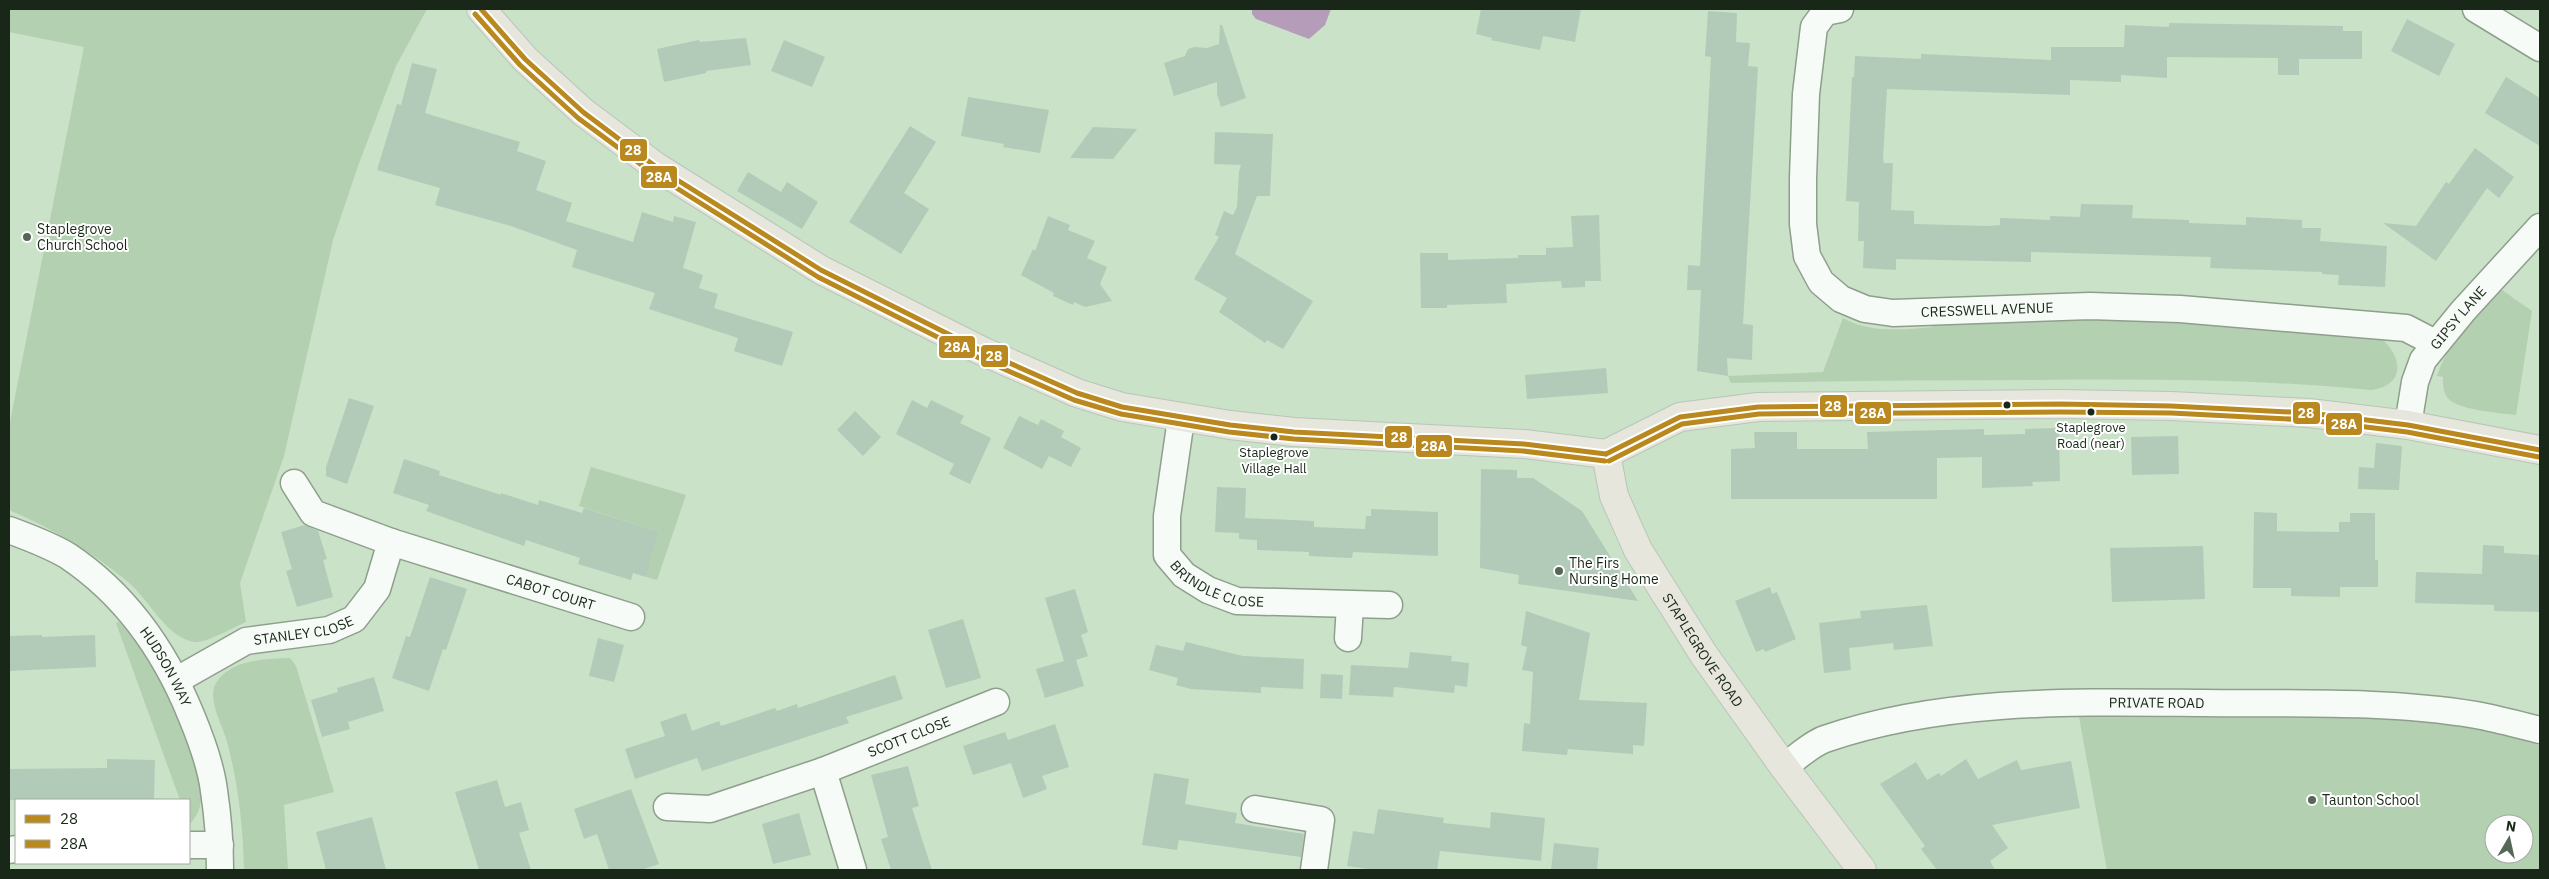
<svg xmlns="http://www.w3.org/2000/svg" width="2549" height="879" viewBox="0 0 2549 879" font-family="'IBM Plex Sans',sans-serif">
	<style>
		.green { fill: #b3d0b1; fill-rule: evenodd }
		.water { fill: #b59cb9 }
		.building { fill: #b1cbb8 }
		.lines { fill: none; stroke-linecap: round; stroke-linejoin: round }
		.minor-casing { stroke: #8e9f8c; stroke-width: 29 }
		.major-casing { stroke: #b9c5b8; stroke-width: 30 }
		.minor { stroke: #f7fbf7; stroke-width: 26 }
		.major { stroke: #e6e6dc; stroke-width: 28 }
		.bus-1-casing { stroke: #fff; stroke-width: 9 }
		.bus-2-casing { stroke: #fff; stroke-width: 9 }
		.bus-1 { stroke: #b9891f; stroke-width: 5 }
		.bus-2 { stroke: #b9891f; stroke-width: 5 }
		.poi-dot { fill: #566855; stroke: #fff; stroke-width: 2 }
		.bus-dot { fill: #182717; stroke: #fff; stroke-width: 2 }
		.labels { text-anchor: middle; stroke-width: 4; stroke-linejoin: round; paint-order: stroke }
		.bus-label { font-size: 13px; fill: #182717; stroke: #fff }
		.poi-label { font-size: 14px; fill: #182717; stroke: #fff; text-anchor: start }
		.street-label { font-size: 14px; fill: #182717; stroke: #fff }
		.line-badge { stroke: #fff; stroke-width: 2 }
		.badge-label { font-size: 14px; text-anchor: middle; font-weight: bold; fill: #fff }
	</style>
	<rect width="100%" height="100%" fill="#cae2c8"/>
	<!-- green -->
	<g class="green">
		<path d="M9,9H427L396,66L358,166L333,240L284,456L240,583L246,622C234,627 205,644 193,642C164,635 149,599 127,581C90,551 52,528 9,510V427L84,47L9,32Z"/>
		<path d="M2499,288L2532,311L2516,415C2500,413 2455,410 2447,397C2443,391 2443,384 2443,377L2437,376C2448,342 2476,314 2499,288Z"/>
		<path d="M1843,318C1868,333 1904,330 1932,327L1930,320L2189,319L2382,339C2404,359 2404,386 2371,390C2259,379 2146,379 2034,380C1933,380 1832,381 1731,383L1728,376L1823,372Z"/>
		<path d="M591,467L686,495L657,580L646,577L659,532L579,506Z"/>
		<path d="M119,622C136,641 152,662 164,684C178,711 200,768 201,798C201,808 196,818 189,825V800H180L116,623Z"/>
		<path d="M290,658L296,666L334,792L284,805L288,870H244C243,825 238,781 226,738C221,723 207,697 216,683C231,659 266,659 290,658Z"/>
		<path d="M2079,717L2387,718L2472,726L2540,745V870H2107ZM2494,824H2524V854H2494Z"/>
	</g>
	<!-- water -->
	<path class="water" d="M1252,9H1331L1325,25L1309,39L1256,19L1252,14Z"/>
	<!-- building -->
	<g class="building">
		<path d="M1481,9H1581L1575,42L1543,36L1540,50L1491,40L1492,38L1476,34Z"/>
		<path d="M1708,11L1737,13L1736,42L1750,43L1748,66L1758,67L1743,324L1753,325L1752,360L1727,358L1728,376L1697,371L1701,290H1687L1688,265L1700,266L1711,57L1705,56Z"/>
		<path d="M2407,19L2455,44L2439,76L2391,51Z"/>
		<path d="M2169,23L2343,26V31H2362V59H2299V75H2278V58L2167,57V78L2121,75V82L2070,80V95L1887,89L1883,159L1884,163H1893L1891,210L1914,211V224L1988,226L2000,225V218L2050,220V216L2080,217L2081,204L2133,205L2132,218L2189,220V223L2246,225V217L2302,220V228H2321L2320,241L2387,246L2385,287L2338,285L2339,275L2322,274V272L2210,268L2211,257L2031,252V262L1896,259V270L1863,268L1864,241H1858L1859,202L1846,201L1852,77H1854L1855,56L1921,59V54L2051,60V47H2124L2125,25L2169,27Z"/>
		<path d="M1220,25H1222L1246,98L1221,107L1217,94V82L1174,96L1164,63L1185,56L1188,49L1195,47L1207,48L1219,44Z"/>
		<path d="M746,38L751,65L706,71V73L664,82L657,49L699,40L700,42Z"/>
		<path d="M784,40L825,57L812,87L771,71Z"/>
		<path d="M412,63L437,69L425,113L520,142L517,151L546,161L536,190L572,203L566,221L633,242L642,212L673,222L674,216L696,222L683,268L703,275L699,288L718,294L714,308L793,332L782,366L734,351L738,338L649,309L655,293L572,267L577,250L511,226L435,205L440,188L377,170L397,104L401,105Z"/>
		<path d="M2506,77L2540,98V146L2485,113Z"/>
		<path d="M968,97L1049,110L1040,153L1003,147L1004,144L961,136Z"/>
		<path d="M910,126L936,142L904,193L929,209L901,254L849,222Z"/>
		<path d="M1093,127L1137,129L1113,159L1070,158Z"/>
		<path d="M1215,132L1273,134L1270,196H1257L1235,254L1313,301L1283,349L1267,340L1265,343L1219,312L1227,298L1194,279L1219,237L1215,235L1224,211L1233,215L1237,207L1239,172L1241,165L1214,164Z"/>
		<path d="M2475,148L2514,177L2499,198L2487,188L2436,261L2383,223L2416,226L2446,182L2449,184Z"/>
		<path d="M748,172L781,192L787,182L818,202L802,229L737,191Z"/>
		<path d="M1599,215L1601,281H1585V287L1562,288L1561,281L1506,284L1507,303L1447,305V308H1421L1420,253H1448V260L1518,258V255H1546V248L1573,247L1571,216Z"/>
		<path d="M1048,216L1070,225L1068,230L1095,241L1087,258L1107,267L1100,284L1112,301L1085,307L1074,302L1073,305L1053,296L1054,293L1021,275L1033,249L1035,251Z"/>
		<path d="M1606,368L1608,393L1527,399L1525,375Z"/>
		<path d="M349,398L374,406L347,484L326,476V467Z"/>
		<path d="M912,400L927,408L931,400L964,416L960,423L991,438L970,484L949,474L954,464L896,434Z"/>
		<path d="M855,411L881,437L863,456L837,430Z"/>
		<path d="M1019,416L1038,425L1041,419L1064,431L1061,437L1081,448L1071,467L1049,456L1042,469L1003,448Z"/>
		<path d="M2059,428L2060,481L2032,482L2033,486L1982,488V457L1937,458V499H1731V449L1755,448L1754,432H1797V449H1868L1867,432L1984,429V435L2025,434V429Z"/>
		<path d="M2178,436L2179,474L2132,475L2131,437Z"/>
		<path d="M2376,443L2402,446L2399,490L2358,489L2359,467L2374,468Z"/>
		<path d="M404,459L440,471L439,475L501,495V493L538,505L539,500L582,513L584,508L659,532L646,577L633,573L631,580L578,564L580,558L526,540L524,546L426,511L429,505L393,493Z"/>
		<path d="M1481,469L1517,470V478H1533L1582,511L1638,601L1518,584L1519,575L1480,568Z"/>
		<path d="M1217,487L1246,488L1245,518L1314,521V527L1365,529L1366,516H1371V509L1438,512V556L1353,552L1352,558L1309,556V552L1257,550V540L1239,539V533L1215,532Z"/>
		<path d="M2254,512L2277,513V531L2339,532V522H2350V513H2375V560H2378V587H2340V597L2291,596V588H2253Z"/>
		<path d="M305,525L318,531L327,559L323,560L333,597L297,607L286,571L292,569L281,532Z"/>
		<path d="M2483,545L2504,546V553L2540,555V612L2494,611V605L2415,603L2416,572L2482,574Z"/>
		<path d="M2203,546L2205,599L2112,602L2110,548Z"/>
		<path d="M430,577L467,589L446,650L443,649L429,691L392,678L406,636L410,637Z"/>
		<path d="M1770,587L1772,594L1777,592L1796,639L1765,652L1764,649L1756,652L1735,601Z"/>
		<path d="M1075,589L1088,632L1081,635L1088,656L1076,660L1084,686L1045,698L1036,669L1064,661L1045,598Z"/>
		<path d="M1927,605L1933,646L1894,650L1893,643L1849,648L1851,670L1824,673L1819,623L1861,618L1860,611Z"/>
		<path d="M1526,611L1590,633L1579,700L1647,703L1644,746L1633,745V754L1568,749L1567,755L1522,751L1524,723L1530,724L1533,672L1522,670L1527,647L1521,645Z"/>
		<path d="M963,619L981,678L946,688L928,630Z"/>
		<path d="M42,635V637L95,635L96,667L9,671V636Z"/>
		<path d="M598,638L624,645L614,682L589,676Z"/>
		<path d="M1186,642L1243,656L1304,659L1303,689L1261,687V693L1191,689L1176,685L1178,678L1149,670L1156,645L1183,651Z"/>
		<path d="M1410,652L1452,656L1451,661L1469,663L1467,687L1455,685L1454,693L1394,687L1393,697L1349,695L1351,665L1408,668Z"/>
		<path d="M1321,674L1343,675L1342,699L1320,698Z"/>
		<path d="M895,675L903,699L846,717L849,723L702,771L697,758L635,779L625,749L665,736L660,722L686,713L692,731L719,721L721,726L775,708L777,711L797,704L798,708Z"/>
		<path d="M374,677L384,711L348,722L350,729L322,737L311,700L338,692L337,688Z"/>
		<path d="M1055,724L1069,767L1042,776L1047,789L1023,798L1011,763L973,775L963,746L1005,732L1008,740Z"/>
		<path d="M107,759L155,760L154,800H9V769L107,768Z"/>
		<path d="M1966,759L1978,779L2017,760L2021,770L2071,761L2080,808L1992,825L2008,848L1990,861L1995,870H1937L1921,849L1925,846L1880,784L1916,762L1927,780L1939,773L1941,776Z"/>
		<path d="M908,766L919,806L912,808L932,870H891L881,839L888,837L871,775Z"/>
		<path d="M1154,773L1189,779L1185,804L1237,813L1235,823L1304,834L1301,857L1179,840L1177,850L1142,845Z"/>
		<path d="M497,780L505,807L521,802L529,830L519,833L531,870H479L455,792Z"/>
		<path d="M631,789L659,864L641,870H609L597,834L584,839L574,809Z"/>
		<path d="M1378,809L1444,818L1443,823L1490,828L1491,812L1545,818L1541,861L1440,851L1437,870H1376L1347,866L1353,831L1374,834Z"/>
		<path d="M799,813L811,855L773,864L762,824Z"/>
		<path d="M372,817L386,870H326L316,832Z"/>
		<path d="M1554,843L1599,848L1597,870H1551Z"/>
	</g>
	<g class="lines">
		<defs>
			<g id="minor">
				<path id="s1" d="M1840,9L1825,12L1814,27L1806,94L1803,178V224L1807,256L1821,282L1841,299L1865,309L1893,313L2090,306L2180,309L2406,328L2435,343"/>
				<path d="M2476,9L2540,48"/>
				<path id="s2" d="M1181,419L1167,516V555L1184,575L1208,590L1237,601L1389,605"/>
				<path id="s3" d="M2408,425L2415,382L2423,360L2463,311L2540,227"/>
				<path id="s4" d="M294,483L313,513L391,542L631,617"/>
				<path id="s5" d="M9,530C28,537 50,545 68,556C126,595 165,651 191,715C201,739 211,765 214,791C218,817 220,844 220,870"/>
				<path d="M1348,638L1350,605"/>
				<path id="s6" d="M177,680L246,641L329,630L354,619L377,589L391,542"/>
				<path id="s7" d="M1784,767C1796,758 1811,744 1825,739C1944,698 2078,702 2202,703C2292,704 2386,700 2476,715C2498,719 2519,725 2540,730"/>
				<path d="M823,771L853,870"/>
				<path id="s8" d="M667,807L710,809L823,771L996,702"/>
				<path d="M1255,809L1321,820L1314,870"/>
				<path d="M189,845H220"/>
				<path d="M9,850L16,849"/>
			</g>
			<g id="major">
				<path d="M481,9L525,59L583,112L655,166L821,270L980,350L1077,393L1122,407L1230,425L1294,432L1524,444L1606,454"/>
				<path d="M1606,454L1680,417L1758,407L2060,404L2171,406L2309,413L2408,425L2540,450"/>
				<path id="s9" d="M1606,454L1614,496L1638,550L1704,655L1784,767L1862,870"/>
			</g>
		</defs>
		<!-- minor casing -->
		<use href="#minor" class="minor-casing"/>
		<!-- major casing -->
		<use href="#major" class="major-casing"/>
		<!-- minor -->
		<use href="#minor" class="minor"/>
		<!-- major -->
		<use href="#major" class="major"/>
		<defs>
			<g id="bus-1">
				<path d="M481,9L525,59L583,112L655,166L821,270L980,350L1077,393L1122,407L1230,425L1294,432L1524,444L1606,454"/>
				<path d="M1606,454L1680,417L1758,407L2060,404L2171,406L2309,413L2408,425L2540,450"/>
			</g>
			<g id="bus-2">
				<path d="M475,14L520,65L578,118L651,172L818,277L977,357L1074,400L1121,414L1229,432L1294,439L1523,451L1605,461"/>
				<path d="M1609,461L1682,424L1759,414L2060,412L2171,413L2308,420L2407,432L2539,457"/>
			</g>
		</defs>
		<!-- bus-1 casing -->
		<use href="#bus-1" class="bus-1-casing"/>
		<!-- bus-2 casing -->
		<use href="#bus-2" class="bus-2-casing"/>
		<!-- bus-1 -->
		<use href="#bus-1" class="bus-1"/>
		<!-- bus-2 -->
		<use href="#bus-2" class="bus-2"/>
	</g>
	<!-- markers -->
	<g class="poi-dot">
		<circle cx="27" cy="237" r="5"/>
		<circle cx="1559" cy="571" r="5"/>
		<circle cx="2312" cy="800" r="5"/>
	</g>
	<g class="bus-dot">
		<circle cx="2007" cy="405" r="4.5"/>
		<circle cx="2091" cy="412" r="4.5"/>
		<circle cx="1274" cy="437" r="4.5"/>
	</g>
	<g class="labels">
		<!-- bus labels -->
		<g class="bus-label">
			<text x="2091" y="432">Staplegrove<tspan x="2091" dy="16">Road (near)</tspan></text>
			<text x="1274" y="457">Staplegrove<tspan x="1274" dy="16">Village Hall</tspan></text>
		</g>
		<!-- poi labels -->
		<g class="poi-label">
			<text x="37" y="234">Staplegrove<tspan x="37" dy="16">Church School</tspan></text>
			<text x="1569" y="568">The Firs<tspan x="1569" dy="16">Nursing Home</tspan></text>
			<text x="2322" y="805">Taunton School</text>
		</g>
		<!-- street labels -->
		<g class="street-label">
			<text dy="5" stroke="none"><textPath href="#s1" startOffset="468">CRESSWELL AVENUE</textPath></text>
			<text dy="5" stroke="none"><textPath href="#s3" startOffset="122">GIPSY LANE</textPath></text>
			<text dy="5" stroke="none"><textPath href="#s2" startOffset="198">BRINDLE CLOSE</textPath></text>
			<text dy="5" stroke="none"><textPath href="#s4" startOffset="286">CABOT COURT</textPath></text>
			<text dy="5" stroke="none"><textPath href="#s6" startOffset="138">STANLEY CLOSE</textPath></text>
			<text dy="5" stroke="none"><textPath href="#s9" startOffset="221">STAPLEGROVE ROAD</textPath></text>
			<text dy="5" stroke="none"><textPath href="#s5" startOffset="214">HUDSON WAY</textPath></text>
			<text dy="5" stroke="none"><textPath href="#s7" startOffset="385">PRIVATE ROAD</textPath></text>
			<text dy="5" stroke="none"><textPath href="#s8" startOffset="255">SCOTT CLOSE</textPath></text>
		</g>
	</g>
	<g class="line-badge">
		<rect x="619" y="138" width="29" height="24" rx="5" fill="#b9891f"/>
		<rect x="640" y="165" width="38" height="24" rx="5" fill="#b9891f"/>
		<rect x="938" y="335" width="38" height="24" rx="5" fill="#b9891f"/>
		<rect x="980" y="344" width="29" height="24" rx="5" fill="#b9891f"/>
		<rect x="1819" y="394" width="29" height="24" rx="5" fill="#b9891f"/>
		<rect x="2292" y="401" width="29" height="24" rx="5" fill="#b9891f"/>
		<rect x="1854" y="401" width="38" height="24" rx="5" fill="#b9891f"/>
		<rect x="2325" y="412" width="38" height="24" rx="5" fill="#b9891f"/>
		<rect x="1384" y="425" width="29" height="24" rx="5" fill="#b9891f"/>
		<rect x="1415" y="434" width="38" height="24" rx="5" fill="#b9891f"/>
	</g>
	<g class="badge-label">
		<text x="633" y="155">28</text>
		<text x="659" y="182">28A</text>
		<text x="957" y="352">28A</text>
		<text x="994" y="361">28</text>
		<text x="1833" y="411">28</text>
		<text x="2306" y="418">28</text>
		<text x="1873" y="418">28A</text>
		<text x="2344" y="429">28A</text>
		<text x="1399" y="442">28</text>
		<text x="1434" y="451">28A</text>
	</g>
	<!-- border -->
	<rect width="2549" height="879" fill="none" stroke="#182717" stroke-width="20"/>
	<!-- legend -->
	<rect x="15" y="799" width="175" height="65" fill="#ffffff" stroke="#a3a9a2"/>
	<rect x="25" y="815" width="25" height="8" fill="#b9891f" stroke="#a3a9a2"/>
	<text x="60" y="824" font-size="15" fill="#182717">28</text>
	<rect x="25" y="840" width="25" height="8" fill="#b9891f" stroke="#a3a9a2"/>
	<text x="60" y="849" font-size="15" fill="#182717">28A</text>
	<!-- north arrow -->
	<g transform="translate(2509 839) rotate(9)"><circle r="24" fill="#ffffff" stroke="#a3a9a2"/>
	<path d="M0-4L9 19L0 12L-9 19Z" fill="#566855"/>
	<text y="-8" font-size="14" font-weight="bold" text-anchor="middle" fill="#182717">N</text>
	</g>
</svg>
